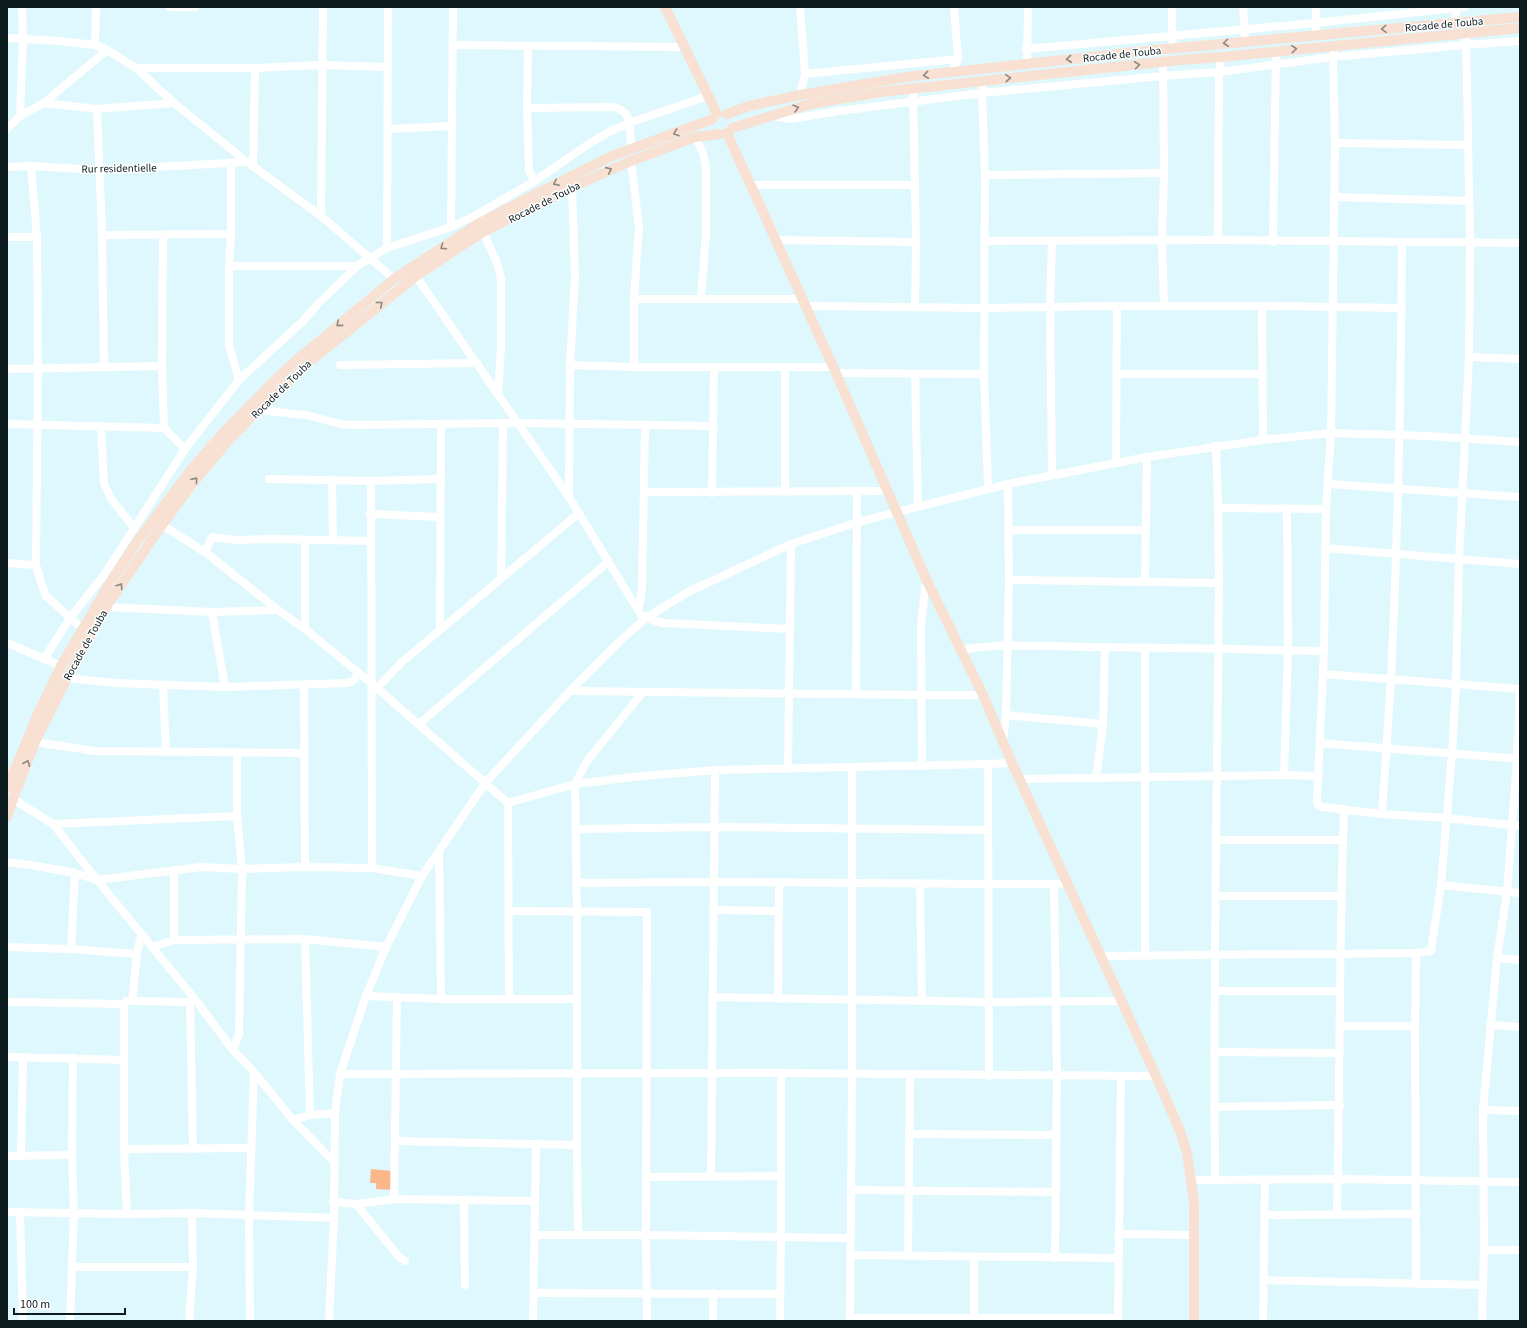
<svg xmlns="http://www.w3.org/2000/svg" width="1527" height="1328" viewBox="0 0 1527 1328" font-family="'Source Sans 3',sans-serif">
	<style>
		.green { fill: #fbb78a }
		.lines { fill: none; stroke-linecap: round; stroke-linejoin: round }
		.minor { stroke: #fff; stroke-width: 8 }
		.major { stroke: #f8e1d2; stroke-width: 10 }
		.oneway { stroke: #8d8881 }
		.labels { text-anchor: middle; stroke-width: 3; stroke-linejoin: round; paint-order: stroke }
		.street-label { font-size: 11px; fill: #0b1b1e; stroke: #fff }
	</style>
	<rect width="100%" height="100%" fill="#def8fd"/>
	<!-- green -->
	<path class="green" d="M371,1169L392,1171V1190L376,1189V1183H370Z"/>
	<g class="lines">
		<!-- minor -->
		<g class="minor">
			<path d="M170,7H195"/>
			<path d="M800,7L805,74L800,95"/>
			<path d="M1172,7V35L1173,48"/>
			<path d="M1243,7L1245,41"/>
			<path d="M1316,7V34"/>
			<path d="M1455,24L1456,7"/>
			<path d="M7,38L60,41L95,45L107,50L136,68L174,103L247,162L321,216L394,279"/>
			<path d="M95,45L96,7"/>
			<path d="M454,45L684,47"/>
			<path d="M528,46L527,108L529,171L535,181"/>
			<path d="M1335,46L1333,57L1335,143L1331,433L1326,509L1324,651L1317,801L1318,805L1322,807L1382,814L1446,818L1520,826"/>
			<path d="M1026,49L1315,23L1465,7"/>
			<path d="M1163,62L1164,173L1162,241L1164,306"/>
			<path d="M1027,64L1028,7"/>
			<path d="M136,68H255L322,65L388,67"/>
			<path d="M952,72L958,59L954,7"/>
			<path d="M805,74L958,59"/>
			<path d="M984,80L982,93L985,175L984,374L988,488"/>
			<path d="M913,88L916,242L915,307"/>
			<path d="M44,103L97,109L174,103"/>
			<path d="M527,108L613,107C617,108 622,110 625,113C632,121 630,139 631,149"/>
			<path d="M97,109L102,235L104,368"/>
			<path d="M20,116L23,38L22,7"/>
			<path d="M772,116L791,119L839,111L982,93L1163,76L1219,72L1333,57L1465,45L1520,41"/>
			<path d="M7,129L20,116L44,103L107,50"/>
			<path d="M387,129L451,126"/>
			<path d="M695,137L703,153L706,168V234L701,298"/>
			<path d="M1335,143L1468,145"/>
			<path d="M631,161L639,227L634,299V367"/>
			<path d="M231,163V234L229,266V345L239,380"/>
			<path d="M31,166L37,237L38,369L36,565L41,582L46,596L83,629"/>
			<path d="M253,166L255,68"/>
			<path d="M7,167L31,166L101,170L247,162"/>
			<path d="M985,175L1164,173"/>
			<path d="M749,185H915"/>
			<path d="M1334,197L1469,201"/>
			<path d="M321,216L323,7"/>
			<path d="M451,227L453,7"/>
			<path d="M483,232L497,263L501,278V347L498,394"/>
			<path d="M102,235L231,234"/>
			<path d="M163,235L162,366L164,428L185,449"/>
			<path d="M7,237H37"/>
			<path d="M776,240L916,242"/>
			<path d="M1218,240L1219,72L1221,57"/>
			<path d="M985,241L1218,240L1520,243"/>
			<path d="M1273,242L1276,51"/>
			<path d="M387,248L388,7"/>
			<path d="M229,266H357"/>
			<path d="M416,276L569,497L641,615L655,621L663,623L790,629"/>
			<path d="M634,299H802"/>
			<path d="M805,306L984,308L1117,306H1262L1402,308"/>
			<path d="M1262,306L1263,440"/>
			<path d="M1469,357L1520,359"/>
			<path d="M340,365L477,363"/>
			<path d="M570,365L634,367H833"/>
			<path d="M7,369L162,366"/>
			<path d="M836,373L984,374"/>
			<path d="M915,374L918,507"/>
			<path d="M1117,374H1262"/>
			<path d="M258,410L306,415L341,424L353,425L519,423L714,426"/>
			<path d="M7,424L164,428"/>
			<path d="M101,426L104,484L112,500L134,528"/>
			<path d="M1116,462L1117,306"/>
			<path d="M1052,475L1050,307L1052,241"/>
			<path d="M269,479L371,481L441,479"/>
			<path d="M332,480L333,540"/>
			<path d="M371,481L372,868"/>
			<path d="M1328,484L1520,497"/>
			<path d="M645,492L887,491"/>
			<path d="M785,492V367"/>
			<path d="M712,493L714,367"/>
			<path d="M569,497L570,365L575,276L572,187"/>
			<path d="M1219,508L1326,509"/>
			<path d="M370,514L440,517"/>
			<path d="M162,525L205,552"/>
			<path d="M1009,530H1145"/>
			<path d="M305,540V629"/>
			<path d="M370,541L272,539L235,540L212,537L205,552L278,610L305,629L377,688L508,803L575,784L642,776L715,770L988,764L1012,763"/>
			<path d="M1325,548L1520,564"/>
			<path d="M7,563L36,565"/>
			<path d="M501,578L503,423"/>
			<path d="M1009,580L1218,583"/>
			<path d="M1145,582L1147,457"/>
			<path d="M106,607L212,612L278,610"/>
			<path d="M638,610L641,597L642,586L645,425"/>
			<path d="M212,612L225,687"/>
			<path d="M440,629L441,424"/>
			<path d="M7,643L61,666"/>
			<path d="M1145,647V956"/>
			<path d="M961,650C1003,642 1051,647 1094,647C1171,648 1247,649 1324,651"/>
			<path d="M44,659L70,618L104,575L185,449L239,380L302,322L318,304L357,266L387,248L451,227L474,216L535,181L590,143L611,131L629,123L708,96"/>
			<path d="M1323,674L1520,689"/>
			<path d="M67,678L115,683L225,687L348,683L354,680L359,673"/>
			<path d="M163,685L166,752"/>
			<path d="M304,685L305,867"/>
			<path d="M377,688L402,662L579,513"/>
			<path d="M570,691L922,695H983"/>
			<path d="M856,694L857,492"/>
			<path d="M1006,715L1103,724"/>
			<path d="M419,724L608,562"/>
			<path d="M35,742L95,751L305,753"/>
			<path d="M1003,742L1006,715L1009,580L1008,484"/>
			<path d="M1320,743L1520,759"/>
			<path d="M988,764L989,1076"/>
			<path d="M922,766L921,626L926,579"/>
			<path d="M788,769L791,544"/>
			<path d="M1284,775L1288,650L1287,508"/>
			<path d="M1096,778L1103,724L1105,647"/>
			<path d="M1020,779L1284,775L1319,776"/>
			<path d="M13,799L53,824L97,880L194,998L233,1050L254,1072L293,1120L334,1162"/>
			<path d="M508,803L509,999"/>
			<path d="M1382,814C1385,769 1388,724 1391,678C1398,533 1401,387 1402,242"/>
			<path d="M53,824L237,816"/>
			<path d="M577,829L714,827L988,830"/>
			<path d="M1217,840H1343"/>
			<path d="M439,851L441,999"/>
			<path d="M7,862L31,865L75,873L97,880L201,867L242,869L305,867L372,868L422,876"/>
			<path d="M174,870V940"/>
			<path d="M577,883L714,882L989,884H1054L1067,883"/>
			<path d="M920,884L922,1001"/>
			<path d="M1054,884L1057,1076L1055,1258"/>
			<path d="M1441,885L1520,893"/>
			<path d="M1215,896H1341"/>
			<path d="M713,910L779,911"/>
			<path d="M509,911L647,912L646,1235L647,1321"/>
			<path d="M305,939L310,1115"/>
			<path d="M7,947L71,949L137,954"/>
			<path d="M153,947L174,940L305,939L386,947"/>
			<path d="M71,949L75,873"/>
			<path d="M1416,953L1415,1026L1416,1284"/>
			<path d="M1101,956L1416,953L1431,951L1441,885L1452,754L1456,684L1459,560L1469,357L1470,242L1466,33"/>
			<path d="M1497,958L1520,960"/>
			<path d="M1215,991H1340"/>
			<path d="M366,996L441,999H577"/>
			<path d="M712,997L989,1002L1121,1001"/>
			<path d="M193,999L190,1002L193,1149"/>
			<path d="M778,999L779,883"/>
			<path d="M132,1001L137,954L141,935"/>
			<path d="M7,1002L124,1004L126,1001H132L190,1002"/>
			<path d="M124,1004V1149L127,1214"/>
			<path d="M1490,1025L1520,1027"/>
			<path d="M1340,1026H1415"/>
			<path d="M233,1050L239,1034L242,869L237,816V753"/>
			<path d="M1214,1052L1340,1053"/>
			<path d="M7,1057L124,1060"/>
			<path d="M340,1074L781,1073L1156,1076"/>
			<path d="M1214,1107L1340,1105"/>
			<path d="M1483,1110L1520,1111"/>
			<path d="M293,1120L310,1115L335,1113"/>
			<path d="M909,1134L1056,1135"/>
			<path d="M396,1141L577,1145"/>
			<path d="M124,1149L251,1148"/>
			<path d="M7,1156L72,1155"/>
			<path d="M21,1156L23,1057"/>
			<path d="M711,1176L715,770"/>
			<path d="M646,1177L781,1176"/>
			<path d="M1191,1180L1338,1179L1520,1182"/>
			<path d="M1215,1180C1214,1042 1215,904 1217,767C1218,660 1221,553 1216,446"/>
			<path d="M851,1190L1056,1192"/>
			<path d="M394,1199L397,997"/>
			<path d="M464,1201L465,1285"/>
			<path d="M333,1202L356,1204L394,1199L535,1201"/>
			<path d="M356,1204L399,1257L405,1261"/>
			<path d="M7,1212L127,1214L192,1213L334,1218"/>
			<path d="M20,1212L23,1321"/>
			<path d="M1265,1215L1416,1214"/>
			<path d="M1337,1215C1340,1079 1339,944 1344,809"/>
			<path d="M1118,1234L1194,1235"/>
			<path d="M534,1235H646L850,1238"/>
			<path d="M578,1235L577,1145V911L575,784L587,761L643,692"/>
			<path d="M1484,1250H1520"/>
			<path d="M850,1255L1118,1258"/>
			<path d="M908,1255L910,1075"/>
			<path d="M72,1267H193"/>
			<path d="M1264,1280L1483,1285"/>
			<path d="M534,1293L780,1294"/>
			<path d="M713,1293V1321"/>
			<path d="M850,1318H1118"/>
			<path d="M70,1321L74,1213L72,1155L73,1058"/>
			<path d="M189,1321L193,1267L192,1213"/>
			<path d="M250,1321L249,1214L254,1072"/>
			<path d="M329,1321L334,1218L335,1113L340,1074L366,996L386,947L422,876L486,782L570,691L622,639L646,618L688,592L791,544L858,522L1008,484L1147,457L1263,440L1331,433L1429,436L1520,442"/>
			<path d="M533,1321L536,1144"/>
			<path d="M780,1321L781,1237V1073"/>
			<path d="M850,1321L852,1075V767"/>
			<path d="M974,1321V1258"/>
			<path d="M1118,1321L1121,1077"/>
			<path d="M1263,1321L1265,1180"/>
			<path d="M1482,1321L1484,1250L1483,1110L1497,958L1507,892L1517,759L1520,689"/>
		</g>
		<!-- major -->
		<g class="major">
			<path d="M665,7L717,114"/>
			<path d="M727,114L749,106L800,95L906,77L1155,50L1520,17"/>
			<path d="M732,128L810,104L881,92L1180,60L1221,57L1520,28"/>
			<path d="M727,133L836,373L926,579L983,695L1012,763L1156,1076L1180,1131L1187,1153L1194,1202V1321"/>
			<path d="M7,788L38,714L61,666L108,586L136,543L190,471L223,433L271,384L293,363L394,279L478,224L534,195L612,156L713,119"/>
			<path d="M7,817L13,799L35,742L67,678L106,607L162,525L193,483L227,442L258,410L314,358L416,276L483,232L572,187L631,161L695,137L720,134"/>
		</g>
	</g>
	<!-- one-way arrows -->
	<defs><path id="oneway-chevron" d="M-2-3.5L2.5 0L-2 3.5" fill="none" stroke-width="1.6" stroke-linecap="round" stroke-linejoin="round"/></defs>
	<g class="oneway">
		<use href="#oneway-chevron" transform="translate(1384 29) rotate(176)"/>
		<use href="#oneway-chevron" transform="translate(1226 43) rotate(173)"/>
		<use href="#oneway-chevron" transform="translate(1294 49) rotate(-5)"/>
		<use href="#oneway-chevron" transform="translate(1069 59) rotate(174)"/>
		<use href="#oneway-chevron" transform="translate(1137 65) rotate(-7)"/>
		<use href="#oneway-chevron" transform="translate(926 75) rotate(174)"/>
		<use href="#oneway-chevron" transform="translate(1008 78) rotate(-4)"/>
		<use href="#oneway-chevron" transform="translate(796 108) rotate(-16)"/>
		<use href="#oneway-chevron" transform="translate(676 133) rotate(161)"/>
		<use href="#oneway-chevron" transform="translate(609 170) rotate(-24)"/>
		<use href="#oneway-chevron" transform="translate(556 183) rotate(153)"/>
		<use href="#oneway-chevron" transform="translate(443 247) rotate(146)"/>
		<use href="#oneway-chevron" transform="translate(380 304) rotate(-39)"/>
		<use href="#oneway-chevron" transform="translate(339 324) rotate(140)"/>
		<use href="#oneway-chevron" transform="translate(195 480) rotate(-51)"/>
		<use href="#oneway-chevron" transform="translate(120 586) rotate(-56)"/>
		<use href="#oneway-chevron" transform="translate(27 763) rotate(-68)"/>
	</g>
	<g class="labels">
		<!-- street labels -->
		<g class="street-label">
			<text transform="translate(1444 24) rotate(-5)" y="4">Rocade de Touba</text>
			<text transform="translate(1122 54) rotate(-6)" y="4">Rocade de Touba</text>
			<text transform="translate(119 168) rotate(-1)" y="4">Rur residentielle</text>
			<text transform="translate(544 202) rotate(-27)" y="4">Rocade de Touba</text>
			<text transform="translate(281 389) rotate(-44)" y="4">Rocade de Touba</text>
			<text transform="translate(85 645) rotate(-61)" y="4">Rocade de Touba</text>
		</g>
	</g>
	<!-- border -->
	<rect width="1527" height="1328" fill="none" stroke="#0b1b1e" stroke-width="16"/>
	<!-- scale -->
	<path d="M14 1308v6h111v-6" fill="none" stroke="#0b1b1e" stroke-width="2"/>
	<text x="20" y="1308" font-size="12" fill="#0b1b1e" stroke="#ffffff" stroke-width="3" paint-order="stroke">100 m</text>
</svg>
